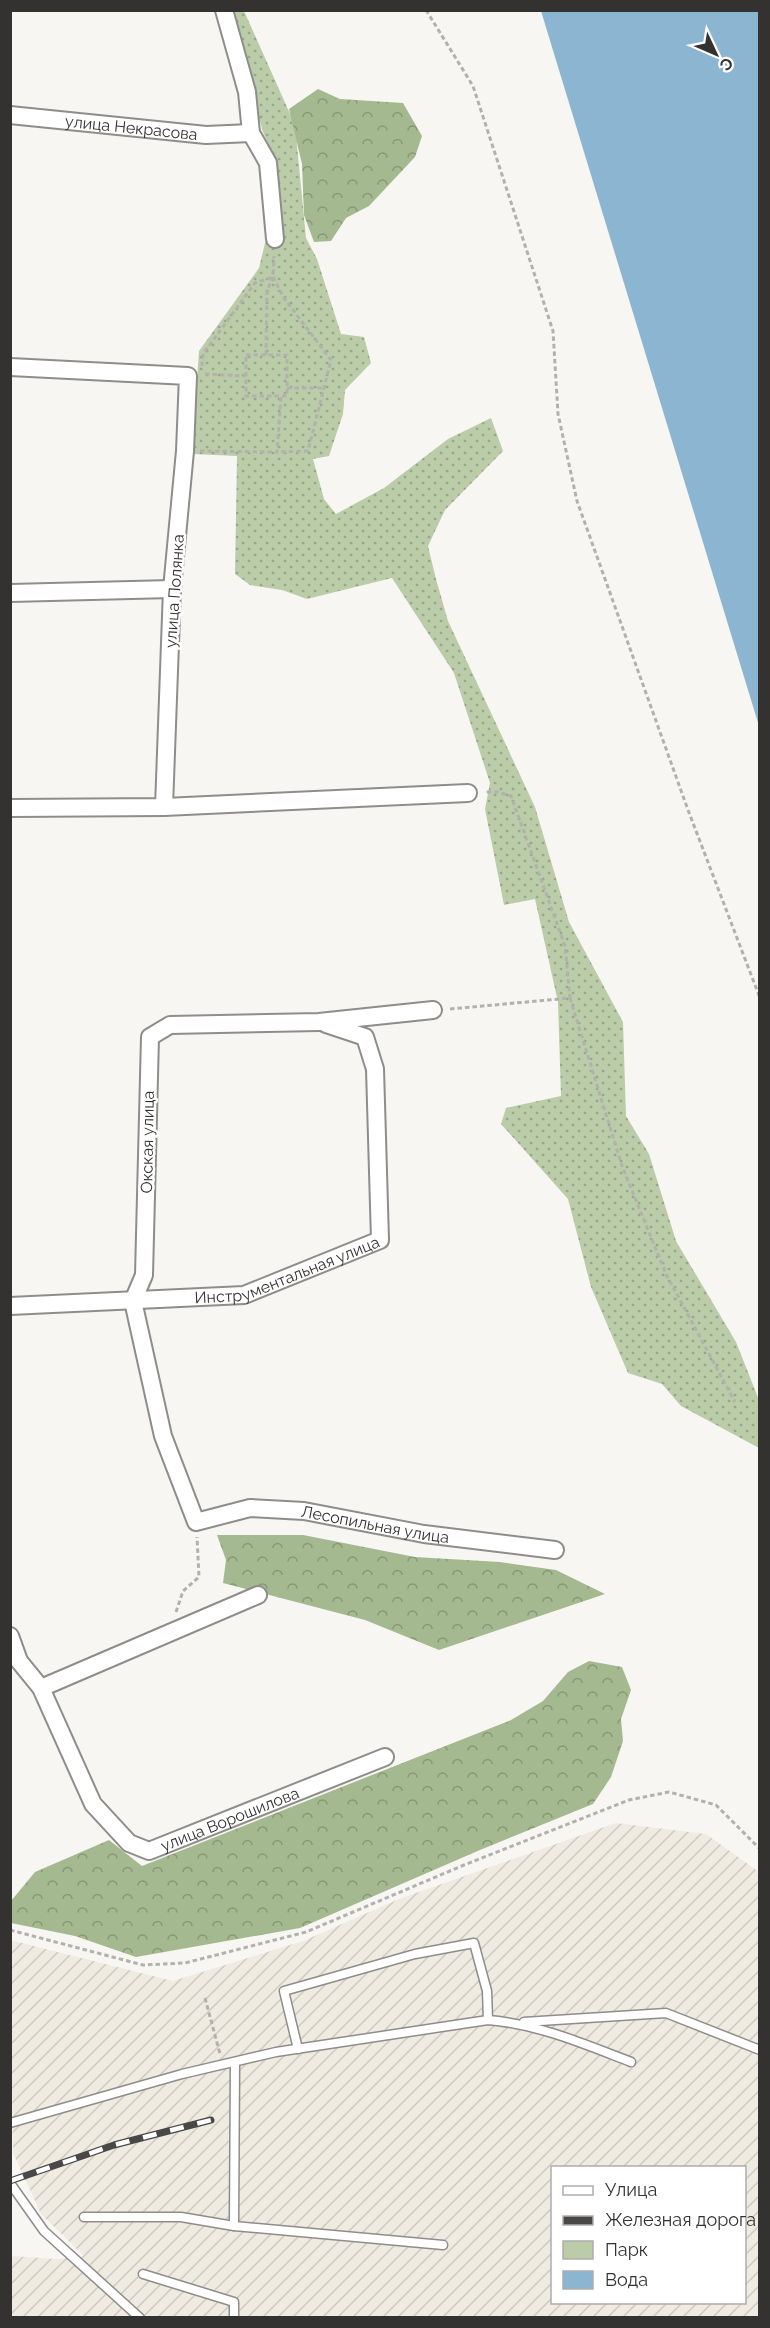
<svg xmlns="http://www.w3.org/2000/svg" width="770" height="2328" viewBox="0 0 770 2328" font-family="Raleway,sans-serif">
	<style>
		.industrial { fill: url(#industrial-furrows); fill-rule: evenodd }
		.green { fill: url(#green-dots) }
		.forest { fill: url(#forest-crowns) }
		.water { fill: #8cb5d2 }
		.lines { fill: none; stroke-linecap: round; stroke-linejoin: round }
		.lane-casing { stroke: #8e8d8a; stroke-width: 11 }
		.street-casing { stroke: #8e8d8a; stroke-width: 20 }
		.path { stroke: #b2b1ae; stroke-width: 3; stroke-dasharray: 4.5 3; stroke-linecap: butt }
		.lane { stroke: #fff; stroke-width: 8 }
		.street { stroke: #fff; stroke-width: 16 }
		.rail-casing { stroke: #494847; stroke-width: 7 }
		.rail { stroke: #fff; stroke-width: 4.5; stroke-dasharray: 14; stroke-linecap: butt }
		.labels { text-anchor: middle; stroke-width: 5; stroke-linejoin: round; paint-order: stroke }
		.street-label { font-size: 16px; fill: #333231; stroke: #fff }
	</style>
	<defs>
		<pattern id="industrial-furrows" width="10" height="10" patternUnits="userSpaceOnUse" patternTransform="scale(1.5)"><rect width="10" height="10" fill="#efebe1"/><path d="M-1 1l2-2M0 10L10 0M9 11l2-2" fill="none" stroke="#cdcac2"/></pattern>
		<pattern id="green-dots" width="8" height="8" patternUnits="userSpaceOnUse" patternTransform="scale(1.5)"><rect width="8" height="8" fill="#bacca8"/><path d="M2 2h.1M6 6h.1" fill="none" stroke="#98a689" stroke-width="1.8" stroke-linecap="round"/></pattern>
		<pattern id="forest-crowns" width="20" height="18" patternUnits="userSpaceOnUse" patternTransform="scale(1.5)"><rect width="20" height="18" fill="#a4b990"/><path d="M2 6a3 3 0 1 1 6 0M12 15a3 3 0 1 1 6 0" fill="none" stroke="#869776"/></pattern>
	</defs>
	<rect width="100%" height="100%" fill="#f7f6f3"/>
	<!-- industrial -->
	<path class="industrial" d="M616,1823L706,1834L759,1872V2317H11V2256L58,2259L84,2256L41,2214L13,2153L10,1940L173,1981L303,1941L399,1899ZM552,2168H744V2302H552Z"/>
	<!-- green -->
	<path class="green" d="M229,11H244L295,125L306,238L317,259L341,334L364,337L371,363L345,390L343,414L329,456L313,459L324,499L336,514L384,488L448,439L491,418L503,451L445,510L428,546L436,579L448,621L535,807L569,922L623,1022L626,1116L649,1154L676,1241L736,1342L759,1400V1448L681,1406L662,1384L628,1373L591,1287L568,1199L501,1124L506,1108L561,1096L558,1002L535,899L504,905L485,809L490,783L454,673L392,578L307,599L282,590L250,585L235,574L237,456L192,454L199,351L259,268L266,239H284L277,163L263,132Z"/>
	<!-- forest -->
	<g class="forest">
		<path d="M318,89L340,99L403,103L422,136L415,157L369,206L346,218L331,241L314,242L304,215L302,164L289,109Z"/>
		<path d="M217,1535H303L415,1557L500,1562L556,1570L605,1594L439,1650L365,1620L223,1583L226,1560Z"/>
		<path d="M589,1661L622,1667L631,1690L621,1719L623,1741L611,1777L593,1804L480,1850L300,1928L136,1957L75,1936L11,1923V1901L35,1872L109,1840L142,1866L511,1720L543,1701L568,1672Z"/>
	</g>
	<!-- water -->
	<path class="water" d="M541,11H759V726Z"/>
	<g class="lines">
		<defs>
			<g id="lane">
				<path d="M524,2022L666,2013L760,2050"/>
				<path d="M298,2049L284,1991L415,1954L474,1943L487,1991L488,2020"/>
				<path d="M235,2062L234,2226L443,2245"/>
				<path d="M10,2123L182,2074L276,2052L488,2020C538,2024 584,2044 631,2062"/>
				<path d="M10,2183L44,2231L140,2318"/>
				<path d="M84,2217H181L234,2226"/>
				<path d="M143,2274L234,2302V2318"/>
			</g>
			<g id="street">
				<path d="M224,10L247,92L251,133L268,163L275,239"/>
				<path id="s1" d="M10,115L206,135L251,133"/>
				<path d="M10,367L188,376L185,451L172,589L164,807"/>
				<path d="M10,593L172,589"/>
				<path d="M10,808L164,807L468,793"/>
				<path id="s2" d="M433,1010L319,1022L170,1025L150,1037L144,1275L133,1301L163,1436L196,1522L250,1508L304,1511L424,1534L555,1550"/>
				<path id="s3" d="M10,1306L244,1295L380,1240L375,1069L365,1037L326,1024"/>
				<path id="s4" d="M10,1636L19,1661L41,1688L93,1804L129,1843L149,1851L385,1757"/>
				<path d="M41,1688L258,1595"/>
			</g>
		</defs>
		<!-- lane casing -->
		<use href="#lane" class="lane-casing"/>
		<!-- street casing -->
		<use href="#street" class="street-casing"/>
		<!-- path -->
		<g class="path">
			<path d="M426,10L473,86L553,331L558,414L577,501L688,810L760,998"/>
			<path d="M273,277L284,298L331,360L308,451L277,452"/>
			<rect x="246" y="355" width="41" height="41"/>
			<path d="M266,355L267,291L273,277L274,256"/>
			<path d="M202,366L203,354L255,283L273,277"/>
			<path d="M205,374L245,376"/>
			<path d="M287,388H324"/>
			<path d="M200,451L277,452L281,396"/>
			<path d="M570,998L622,1166L666,1274L735,1402"/>
			<path d="M450,1009L570,998L565,946L511,796L497,792H484"/>
			<path d="M176,1612L183,1591L199,1577L197,1537"/>
			<path d="M10,1930L143,1965L185,1963L306,1932L464,1865L629,1800L669,1792L716,1805L760,1849"/>
			<path d="M205,1998L220,2054"/>
		</g>
		<!-- lane -->
		<use href="#lane" class="lane"/>
		<!-- street -->
		<use href="#street" class="street"/>
		<defs>
			<path id="rail" d="M10,2181L114,2145L211,2120"/>
		</defs>
		<!-- rail casing -->
		<use href="#rail" class="rail-casing"/>
		<!-- rail -->
		<use href="#rail" class="rail"/>
	</g>
	<g class="labels">
		<!-- street labels -->
		<g class="street-label">
			<text dy="6" stroke="none"><textPath href="#s1" startOffset="122">улица Некрасова</textPath></text>
			<text transform="translate(174 591) rotate(-86)" y="6">улица Полянка</text>
			<text transform="translate(147 1142) rotate(-89)" y="6">Окская улица</text>
			<text dy="6" stroke="none"><textPath href="#s3" startOffset="282">Инструментальная улица</textPath></text>
			<text dy="6" stroke="none"><textPath href="#s2" startOffset="966">Лесопильная улица</textPath></text>
			<text dy="6" stroke="none"><textPath href="#s4" startOffset="350">улица Ворошилова</textPath></text>
		</g>
	</g>
	<!-- border -->
	<rect width="770" height="2328" fill="none" stroke="#333231" stroke-width="24"/>
	<!-- legend -->
	<rect x="551" y="2166" width="195" height="138" fill="#ffffff" stroke="#adadad" stroke-width="1.5"/>
	<rect x="563" y="2186" width="30" height="9" fill="#ffffff" stroke="#adadad" stroke-width="1.5"/>
	<text x="605" y="2196" font-size="18" fill="#333231">Улица</text>
	<rect x="563" y="2216" width="30" height="9" fill="#494847" stroke="#adadad" stroke-width="1.5"/>
	<text x="605" y="2226" font-size="18" fill="#333231">Железная дорога</text>
	<rect x="563" y="2241" width="30" height="18" fill="#bacca8" stroke="#adadad" stroke-width="1.5"/>
	<text x="605" y="2256" font-size="18" fill="#333231">Парк</text>
	<rect x="563" y="2271" width="30" height="18" fill="#8cb5d2" stroke="#adadad" stroke-width="1.5"/>
	<text x="605" y="2286" font-size="18" fill="#333231">Вода</text>
	<!-- north arrow -->
	<g transform="translate(716 54) rotate(134)" stroke="#ffffff" stroke-width="4.5" paint-order="stroke">
	<path d="M0-4.5L10 22L0 15L-10 22Z" fill="#333231"/>
	<text y="-9" font-size="16" font-weight="bold" text-anchor="middle" fill="#333231">С</text>
	</g>
</svg>
